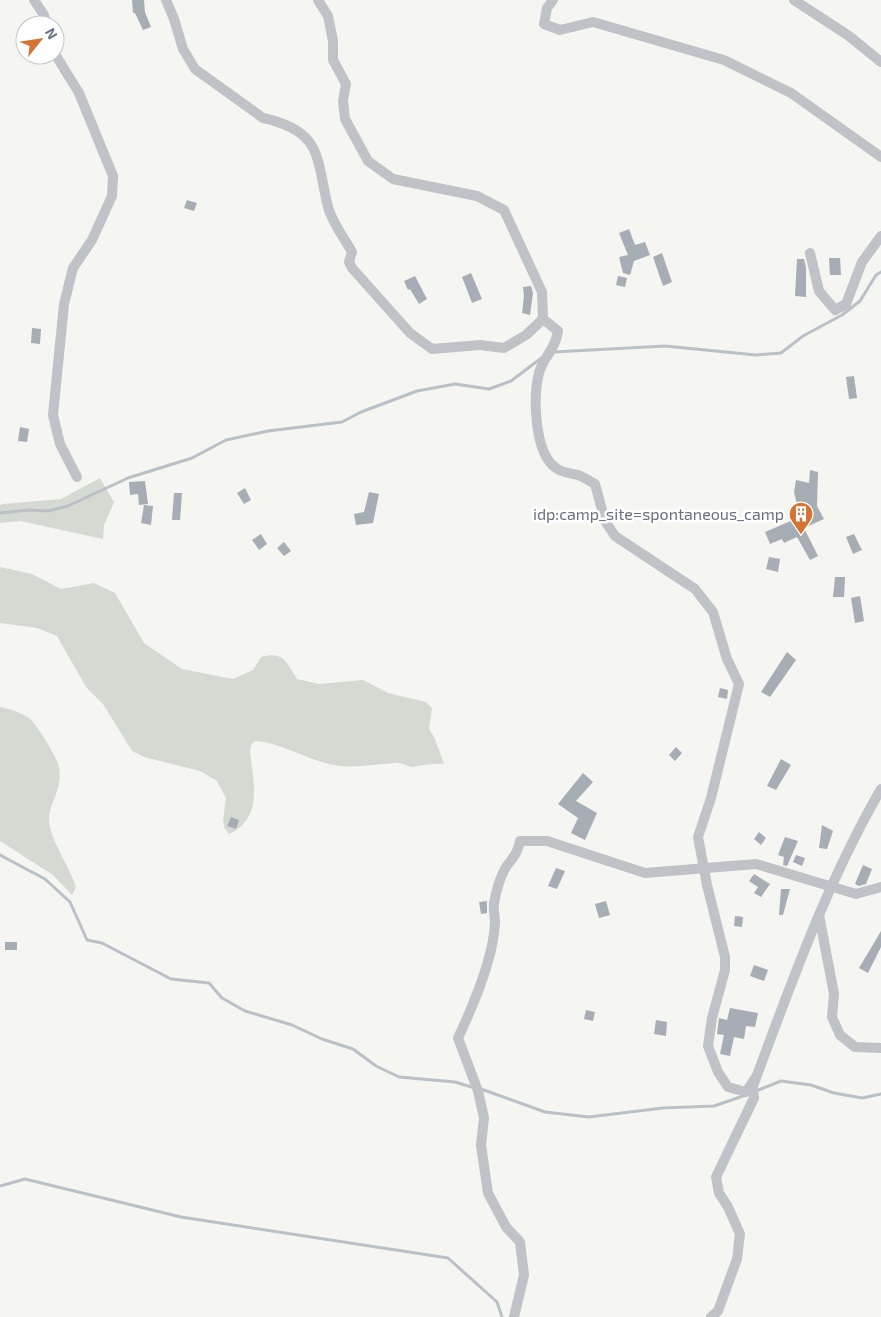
<svg xmlns="http://www.w3.org/2000/svg" width="881" height="1317" viewBox="0 0 881 1317" font-family="'Exo 2',sans-serif">
	<style>
		.green { fill: #d4dad2 }
		.lines { fill: none; stroke-linecap: round; stroke-linejoin: round }
		.stream { stroke: #b9c1c7; stroke-width: 3 }
		.building { fill: #a7adb4 }
		.street { stroke: #bfc2c6; stroke-width: 10 }
		.labels { text-anchor: middle; stroke-width: 5; stroke-linejoin: round; paint-order: stroke }
		.poi-label { font-size: 16px; fill: #677181; stroke: #fff; text-anchor: end }
	</style>
	<rect width="100%" height="100%" fill="#f5f5f2"/>
	<!-- green -->
	<g class="green">
		<path d="M100,478L114,502L104,525L103,539L20,521L0,523V505L3,504L61,499Z"/>
		<path d="M0,567L32,574L61,589L94,583L115,593L144,643L182,669L233,679L253,670L261,657C284,651 286,662 297,679L319,684L363,680L388,693L426,702L432,708L429,729L435,739L444,764C433,763 424,765 413,767C407,767 401,762 395,763C377,764 359,768 340,766C311,763 285,743 255,741L252,744L250,750C253,782 264,818 229,834L224,827L223,821L226,798L217,781L200,771L144,757L132,751L103,704L86,687L57,636L37,628L0,623Z"/>
		<path d="M0,707C10,709 20,712 29,718C36,723 57,757 59,767C60,771 60,777 59,782C58,795 49,805 49,819C49,839 70,867 76,887L72,895L53,875L0,841Z"/>
	</g>
	<g class="lines">
		<!-- stream -->
		<g class="stream">
			<path d="M554,352L665,346L756,355L781,353L803,336L842,315L860,301L876,275L881,272"/>
			<path d="M0,513L29,510L48,511L68,506L128,478L192,458L226,440L268,431L342,422L361,412L417,391L455,384L489,389L511,381L544,356"/>
			<path d="M0,855L45,879L70,902L87,940L102,943L171,979L209,983L222,998L245,1011L292,1025L322,1039L353,1049L376,1066L399,1077L455,1082L475,1088"/>
			<path d="M481,1089L545,1112L589,1117L663,1108L714,1106L746,1095"/>
			<path d="M756,1091L781,1081L811,1085L834,1093L862,1098L881,1094"/>
			<path d="M0,1186L25,1179L181,1217L448,1258L497,1302L502,1317"/>
		</g>
	</g>
	<!-- building -->
	<g class="building">
		<path d="M132,0H144L145,12L151,27L143,30L135,13H133Z"/>
		<path d="M187,200L197,203L194,211L184,208Z"/>
		<path d="M629,229L635,245L645,242L650,255L634,261L630,275L623,273L619,257L628,255L619,233Z"/>
		<path d="M662,253L672,282L663,286L653,257Z"/>
		<path d="M829,258H840L841,275H830Z"/>
		<path d="M797,259H804L806,268V297L795,296Z"/>
		<path d="M471,273L482,299L472,303L462,277Z"/>
		<path d="M415,276L427,299L419,304L410,289L408,290L404,281Z"/>
		<path d="M618,276L627,278L625,287L616,285Z"/>
		<path d="M531,286L533,293L530,315L522,313L524,296L523,287Z"/>
		<path d="M32,328L41,329L40,344L31,343Z"/>
		<path d="M854,376L857,398L849,399L846,377Z"/>
		<path d="M20,427L29,429L27,442L18,441Z"/>
		<path d="M810,470L818,472L817,506L824,519L804,528L818,556L810,560L797,537L784,543L782,539L770,544L765,532L800,517L794,492L796,480L809,483Z"/>
		<path d="M145,481L148,504L139,505L138,494L130,495L129,482Z"/>
		<path d="M245,488L251,500L244,504L237,493Z"/>
		<path d="M369,492L379,494L373,523L356,525L354,514L364,512Z"/>
		<path d="M174,493H182L180,520H172Z"/>
		<path d="M144,505L153,506L151,525L141,523Z"/>
		<path d="M261,534L267,544L259,550L252,540Z"/>
		<path d="M854,534L862,550L853,554L846,537Z"/>
		<path d="M284,542L291,551L284,556L277,548Z"/>
		<path d="M769,557L780,559L778,572L766,569Z"/>
		<path d="M835,577H845L844,597H833Z"/>
		<path d="M860,596L864,621L855,623L851,598Z"/>
		<path d="M787,652L796,660L770,697L761,692Z"/>
		<path d="M720,688L728,690L727,699L718,697Z"/>
		<path d="M676,747L682,753L675,761L669,755Z"/>
		<path d="M781,759L791,765L776,790L767,786Z"/>
		<path d="M583,773L593,782L576,801L597,813L585,840L571,833L578,818L558,804Z"/>
		<path d="M231,817L239,820L236,829L227,826Z"/>
		<path d="M822,825L833,831L827,849L819,848Z"/>
		<path d="M759,832L766,838L761,845L754,839Z"/>
		<path d="M785,837L798,841L787,866L783,865L784,857L778,855Z"/>
		<path d="M796,855L805,858L802,866L793,862Z"/>
		<path d="M863,865L872,869L866,884L859,886L855,884Z"/>
		<path d="M556,868L565,871L557,889L548,886Z"/>
		<path d="M754,874L770,884L761,897L754,893L758,887L749,881Z"/>
		<path d="M781,889H790L783,915H779Z"/>
		<path d="M487,901V913L481,914L479,902Z"/>
		<path d="M606,901L610,915L599,918L595,904Z"/>
		<path d="M735,916L743,917L742,927L734,926Z"/>
		<path d="M881,931V947L868,973L859,968Z"/>
		<rect x="5" y="942" width="12" height="8"/>
		<path d="M754,965L768,970L764,981L750,976Z"/>
		<path d="M730,1008L758,1013L755,1027L746,1026L744,1039L734,1037L730,1056L720,1054L724,1035L717,1034L719,1018L727,1020Z"/>
		<path d="M586,1010L595,1012L593,1021L584,1019Z"/>
		<path d="M656,1020L667,1022L666,1036L654,1034Z"/>
	</g>
	<g class="lines">
		<!-- street -->
		<g class="street">
			<path d="M34,0L44,15L46,25"/>
			<path d="M166,0L174,19L183,49L195,69L263,118C323,131 316,158 328,207C332,222 344,238 352,252L349,262L352,268L410,333L432,349L480,345L504,348L526,335L543,319L542,292L504,210L477,196L393,179L368,161L345,119L343,101L346,84L333,60V41L328,16L318,0"/>
			<path d="M553,0L547,8L544,24L560,30L593,22L724,60L791,93L881,157"/>
			<path d="M794,0L849,36L881,62"/>
			<path d="M55,54L79,93L113,176L112,196L92,240L73,268L64,304L53,415L60,444L77,477"/>
			<path d="M810,253L819,291L835,310L846,304L862,262L881,236"/>
			<path d="M543,319L558,331C555,351 543,357 539,373C533,397 534,453 556,468C562,473 571,473 578,475C584,477 589,481 595,484L605,521L615,536L695,589L713,612L727,659L739,684L711,798L698,837L707,885L725,957V970L712,1018L708,1046L718,1072L728,1087L746,1092L756,1077"/>
			<path d="M819,915L834,994L832,1017L840,1035L855,1047L881,1048"/>
			<path d="M514,1317L524,1275L520,1242L506,1227L488,1193L481,1145L484,1118L478,1091L458,1038C473,1006 494,958 495,922C495,916 493,910 494,903C496,892 500,877 506,867C514,856 517,855 520,841H547L645,873L756,864L856,894L881,887"/>
			<path d="M711,1317L718,1311L737,1259L740,1234L728,1207L719,1193L716,1177L754,1098L753,1086C791,984 826,884 881,789"/>
		</g>
	</g>
	<!-- icons -->
	<defs>
		<symbol id="building-pin" viewBox="-11 -11 22 30"><path d="M0 17L-7.5 6A9.5 9.5 0 1 1 7.5 6Z" fill="#d57333" stroke="#fff"/><path d="M-4-6H4V6H1V3H-1V6H-4ZM-2.5-4.3h1.7v1.8h-1.7ZM.8-4.3h1.7v1.8H.8ZM-2.5-1h1.7V.8h-1.7ZM.8-1h1.7V.8H.8Z" fill="#fff"/></symbol>
	</defs>
	<g fill-rule="evenodd">
		<use href="#building-pin" x="787" y="500" width="28" height="38"/>
	</g>
	<g class="labels">
		<!-- poi labels -->
		<g class="poi-label">
			<text x="784" y="520">idp:camp_site=spontaneous_camp</text>
		</g>
	</g>
	<!-- north arrow -->
	<g transform="translate(40 40) rotate(60)"><circle r="24" fill="#ffffff" stroke="#c2c6cd"/>
	<path d="M0-4L9 19L0 12L-9 19Z" fill="#d57333"/>
	<text y="-8" font-size="14" font-weight="bold" text-anchor="middle" fill="#677181">N</text>
	</g>
</svg>
